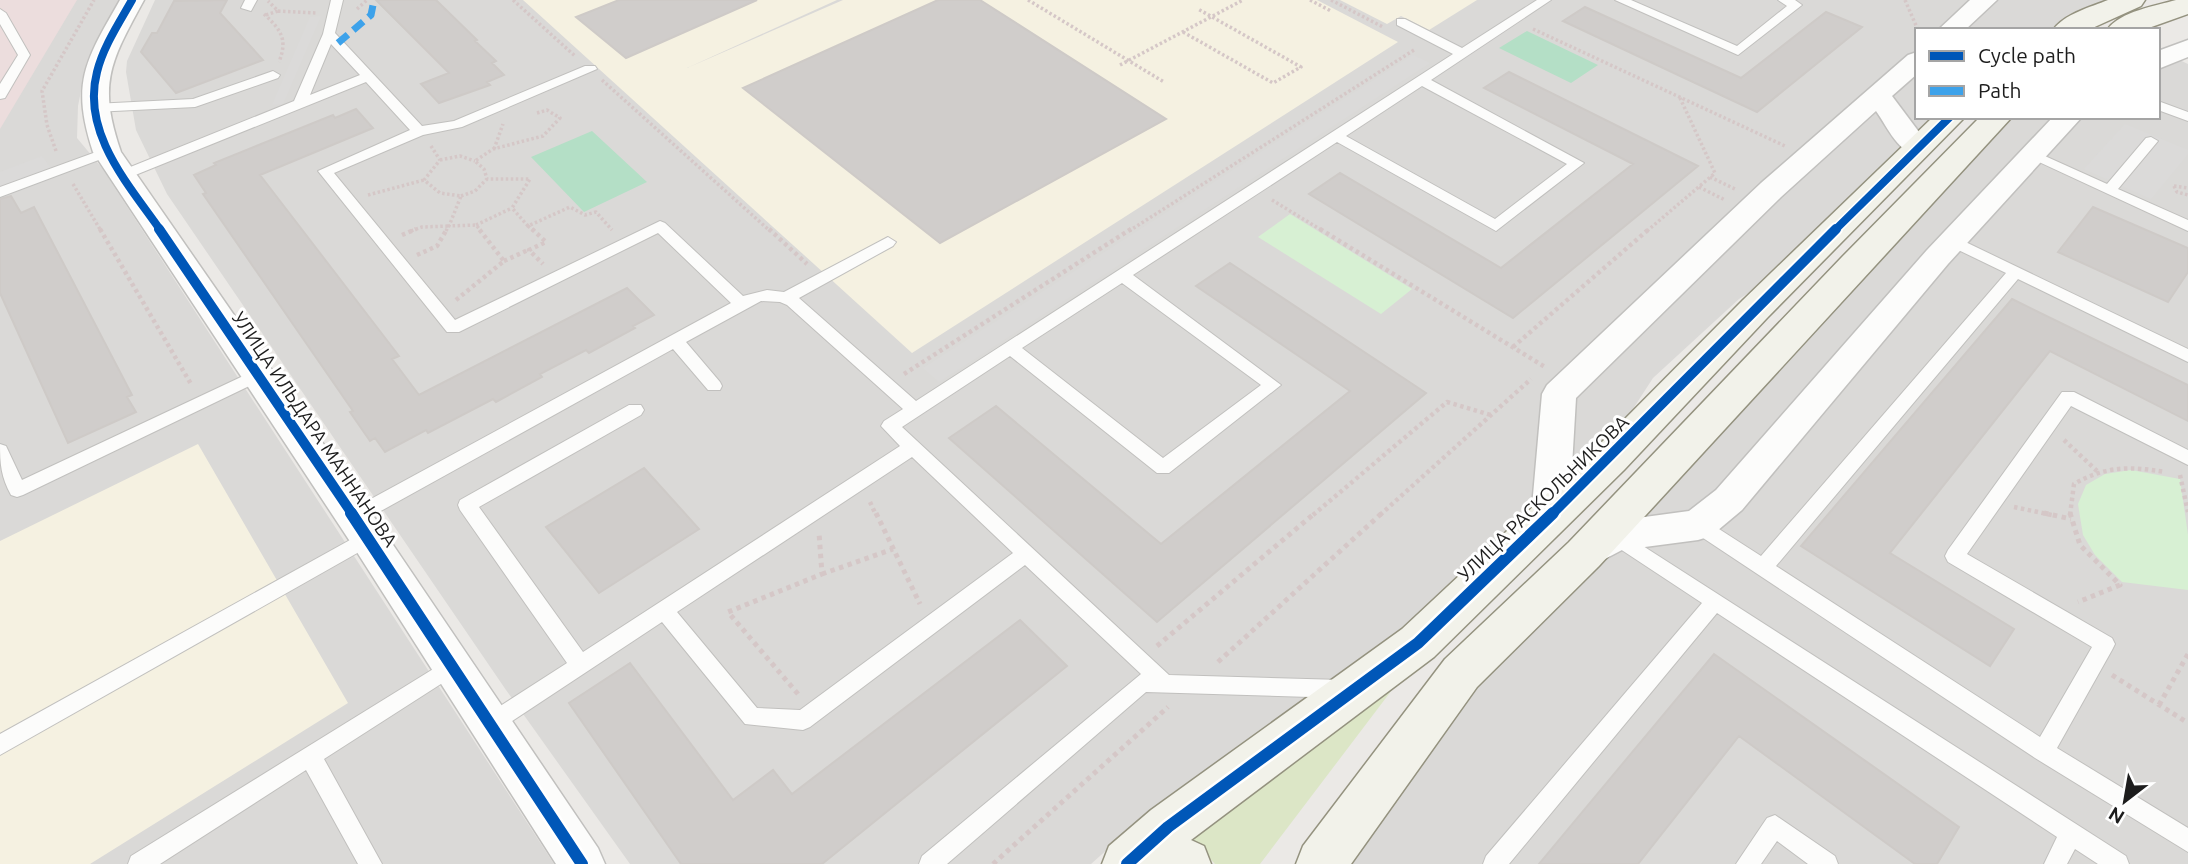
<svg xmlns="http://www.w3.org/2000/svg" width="2188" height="864" font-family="Ubuntu,sans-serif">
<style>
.residential{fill:#dad9d7}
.commercial{fill:#ecdddd}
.education{fill:#f5f1e1}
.grass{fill:#dce6c6}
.park{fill:#d7f0d3}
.pitch{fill:#b4dfc6}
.parking{fill:#dbdad9}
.building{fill:#d0cdcb;stroke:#cecac7;stroke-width:2}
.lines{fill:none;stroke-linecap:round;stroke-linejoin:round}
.lane-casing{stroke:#c1c0be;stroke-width:2}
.street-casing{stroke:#c1c0be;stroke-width:3}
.secondary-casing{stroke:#94927f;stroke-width:3}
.path-far2{stroke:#d5c7c7;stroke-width:3.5;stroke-dasharray:2.5 2.5;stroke-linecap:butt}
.path-far1{stroke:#d5c7c7;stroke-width:4.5;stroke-dasharray:3.5 3.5;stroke-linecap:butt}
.path{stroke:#d5c7c7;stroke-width:5;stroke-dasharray:4.5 4.5;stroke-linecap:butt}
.lane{fill:#fcfcfb;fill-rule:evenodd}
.street{fill:#fcfcfb;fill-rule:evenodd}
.secondary{fill:#f2f2ea;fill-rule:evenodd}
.quiet{stroke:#3da2ea;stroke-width:7;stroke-dasharray:13 7;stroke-linecap:butt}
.cycleway-far2-casing{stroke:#fff;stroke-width:11}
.cycleway-far1-casing{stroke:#fff;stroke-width:14}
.cycleway-casing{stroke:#fff;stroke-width:17}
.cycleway-far2{stroke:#0057b8;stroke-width:8}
.cycleway-far1{stroke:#0057b8;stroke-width:10}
.cycleway{stroke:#0057b8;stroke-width:12}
.labels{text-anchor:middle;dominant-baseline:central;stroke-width:6;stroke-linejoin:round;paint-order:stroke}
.street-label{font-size:19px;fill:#1d1d1d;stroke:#fff}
</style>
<rect width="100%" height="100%" fill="#ebe9e6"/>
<path class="residential" d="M0,0H120L87,61L78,106L77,138L102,168L554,864H0Z
M155,0H2120L2056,30H1917V117H1947L1805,257L1739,299L1653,378L1594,469L1394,658L1110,847L1091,864H630L506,690L167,194L136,130L126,72L127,61Z
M2158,50L2188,64V864H1331L1448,684L1998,117H2158Z"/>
<path class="commercial" d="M0,0H77L0,129Z"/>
<path class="education" d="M523,0H837L687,68L843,0H1317L1398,42L912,353Z
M1340,0H1477L1429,30L1401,16L1387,24Z
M198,444L348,703L90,864H0V541Z"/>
<path class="grass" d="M1423,649L1260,864H1215L1202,850L1186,841Z"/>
<path class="park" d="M1290,214L1412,289L1381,314L1258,237Z
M2131,470L2180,479L2188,535V590L2122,582L2095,555L2083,535L2078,504L2086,485L2105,474Z"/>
<path class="pitch" d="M1527,31L1598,65L1571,83L1499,48Z
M592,131L647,182L584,212L531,157Z"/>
<path class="parking" d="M321,16L283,104L272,105L310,17Z
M1413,55L1430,63L939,382L923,368Z
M2125,124L2188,150V154L2151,199L2084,169Z
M42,156L52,170L0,189V172Z"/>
<path class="building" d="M227,0L220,13L263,60L176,93L141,52L152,33H157L174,1Z
M376,0H436L477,40L475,41L496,61L492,63L504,75L487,82L490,85L439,103L421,84L449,73Z
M619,0H757L626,58L576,17Z
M938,0H980L1166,119L940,243L743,88Z
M1585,7L1741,78L1826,12L1862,27L1757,112L1563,21Z
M1509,72L1698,166L1513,318L1309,194L1340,173L1501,268L1633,164L1484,88Z
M356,109L373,128L260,175L399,356L392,359L419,395L627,288L654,315L633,326L635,328L589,353L586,350L540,374L542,377L496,402L493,399L428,433L426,430L385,452L375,438L370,441L350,412L353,411L203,194L206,193L194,175L216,165L214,163L333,115L335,118Z
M11,196L21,213L34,207L132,395L127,397L136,412L68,443L0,293V199Z
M2093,207L2188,248V272L2168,302L2058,252Z
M1230,263L1426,393L1157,622L949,438L996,406L1161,544L1350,391L1196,286Z
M2012,299L2188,385V421L2050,351L1890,553L2014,629L1990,666L1801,546Z
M644,468L699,529L599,593L546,527Z
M1020,620L1067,666L822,864H681L569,703L630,663L733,800L773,770L792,794Z
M1714,654L1959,827L1937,864H1915L1739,736L1638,864H1539Z"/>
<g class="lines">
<defs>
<path id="lane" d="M245,0H257L251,11L241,8Z
M331,0H343L335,33L422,126L454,121L585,66H595L597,69L462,127L423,135L334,173L455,320L660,221L665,223L743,296L767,290L784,292L888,237L896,242L893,246L799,298L916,401L1453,54L1397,25V19H1405L1462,48L1537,0H1551L1431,80L1584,163L1496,231L1337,142L1133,275L1281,385L1169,473H1157L1010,356L902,427L1169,675L1343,680L1350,682L1353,689L1350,696L1343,698L1146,692L947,864H919L922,856L1141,674L1025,565L810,727L803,730L745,724L662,622L497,731L490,734L483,731L479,724L483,717L567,663L460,510L458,505L460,500L629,405H641L644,410L641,415L479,507L583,652L900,446L881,426L884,421L903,409L787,305L780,302L761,301L686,342L720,382L722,386L720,390H708L673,349L361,522L354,525L347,522L345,517L347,512L731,303L658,233L459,332H447L318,171L410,130L366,82L128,178H118L116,175L118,172L294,101L323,34ZM331,44L360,75L310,95ZM1422,86L1567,164L1495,219L1346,136ZM1122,283L1261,385L1163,458L1022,348ZM912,457L1013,553L800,710L757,708L677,612Z
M1615,0H1631L1737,46L1787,6L1778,0H1795L1802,5L1738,55Z
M0,9L6,13L30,55L5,98L0,99V84L18,55L0,24Z
M273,71L280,75L278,78L195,107L94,112L87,108L94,104L193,99Z
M2158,101L2188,112V121L2158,110Z
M2151,137L2158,141L2118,189L2188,220V231L2024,155L2026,152H2036L2107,184L2146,138Z
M107,148L114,152L112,155L0,197V187Z
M1953,236L2188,349V362L2018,279L1776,566L2040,737L2092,647L1948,562L1945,556L1948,550L2062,392H2074L2188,450V465L2071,406L1967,554L2112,638L2115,644L2112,650L2057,748L2188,828V852L2035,758L1691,530L1689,525L1691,520L1698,517L1705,520L1761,556L2006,273L1948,245L1945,241L1948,237Z
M258,369L264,371L266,375L264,379L23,495L17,497L11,495C1,477 0,464 0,444L6,446L22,480Z
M1615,528L2126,856L2129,864H2098L2075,849L2067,864H2044L2057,837L1717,613L1509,864H1483L1486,856L1702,603L1608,541L1606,536L1608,531Z
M368,530L375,533L377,538L375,543L0,755V734Z
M451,658L458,661L461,667L458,673L324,759L382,864H358L306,770L160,864H128L131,856Z
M1775,815L1835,856L1838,864H1808L1777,841L1761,864H1736L1767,818Z"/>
<path id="street" d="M120,0H144C111,61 97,83 121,152L381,527L598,848L605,864H556L355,549L93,152C70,82 86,60 120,0Z
M1970,0H1997L1965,30H1938Z
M2188,40V57L2158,69V51Z
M1917,52V74L1892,96L1931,148L1927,154C1901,161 1889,129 1876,111L1781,197L1576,398L1569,518L1563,529L1550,533L1537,529L1531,518L1542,394L1547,385L1761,183L1908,55Z
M2053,117H2082L1948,264L1742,510L1711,536L1698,540L1622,550L1584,570L1571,565L1565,554L1571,543L1602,525L1615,521L1689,511L1716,490L1927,250Z"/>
<path id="secondary" d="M2108,0H2145L2141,6L2088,30H2053C2064,14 2091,7 2108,0Z
M2176,0H2188V14L2143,30H2107C2120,11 2156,6 2176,0Z
M1933,117H1965L1767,318L1624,470L1434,657L1191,840L1204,846L1211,864H1102L1109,846L1151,810L1402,629L1596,448L1743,300Z
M1980,117H2012L1599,566L1477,687L1351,864H1296L1303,846L1445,659L1569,542L1842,257Z"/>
</defs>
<use href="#lane" class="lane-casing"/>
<use href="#street" class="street-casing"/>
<use href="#secondary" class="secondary-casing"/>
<path class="path-far2" d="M513,0L575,56
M1028,0L1164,82
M1310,0L1331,11
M1331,0L1383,27
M1905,0L1918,30
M357,9L367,0
M278,11L316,13
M264,14C281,30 288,39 279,62
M266,15L278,11L268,1
M1533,29L1785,146
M1183,32L1273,83L1301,67L1198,9
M1120,65L1243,0
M602,80L770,231
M537,113L547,110L560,118L543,136L493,149L475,161L484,169L487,179H530L512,208L528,226L570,207L585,215L596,212L612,230
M431,146L440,160L424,180L440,193L461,196L449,226L476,225L481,231
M494,149L503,124
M56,151L47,125L42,91L94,0
M440,160L460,156L475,161
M1710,177L1735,189
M73,184L101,231
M2174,186L2177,192L2188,195
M2174,186L2188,188
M1699,187L1725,200
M368,195L424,180
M461,196L475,191L487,179
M1272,200L1323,231
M476,225L512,208
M528,226L534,231
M411,231L422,227L449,226
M446,231L448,227
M1129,231L1414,50
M1647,231L1715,173L1680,98"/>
<path class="path-far1" d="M100,229L191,384
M532,229L546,242L529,250L543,264
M769,229L807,264
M1320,229L1545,367
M402,235L416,229
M417,255L437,246L447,229
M504,261L528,250
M456,300L504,261L479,229
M1513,347L1649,229
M904,374L1131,229
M2064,440L2097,471
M2180,475L2188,512
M870,502L876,515
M2014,507L2052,515
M1313,515L1447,402L1491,415
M1380,515L1531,379
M2070,515L2074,484C2105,466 2130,466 2165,472"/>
<path class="path" d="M876,513L920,604
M2044,513L2071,519
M2070,513L2080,545L2120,585L2078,602
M822,574L893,549
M1157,646L1315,513
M1218,662L1382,513
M2112,675L2188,723
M798,694L728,612L822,574L819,533
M2159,705L2188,654
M993,864L1168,707"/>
<use href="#lane" class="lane"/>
<use href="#street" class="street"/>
<use href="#secondary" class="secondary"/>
<path class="quiet" d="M338,43L371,15L374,0"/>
<defs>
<path id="cycleway-far2" d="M132,0C119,23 103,47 97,72C81,133 129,185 161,231
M1834,231L1950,117"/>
<path id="cycleway-far1" d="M159,229L353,515
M1551,515L1836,229"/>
<path id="cycleway" d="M351,513L582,864
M1127,864L1168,827L1418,643L1553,513"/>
</defs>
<use href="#cycleway-far2" class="cycleway-far2-casing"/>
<use href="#cycleway-far1" class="cycleway-far1-casing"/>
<use href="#cycleway" class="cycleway-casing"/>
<use href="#cycleway-far2" class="cycleway-far2"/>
<use href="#cycleway-far1" class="cycleway-far1"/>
<use href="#cycleway" class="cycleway"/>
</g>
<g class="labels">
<g class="street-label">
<text transform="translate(315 429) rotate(56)">УЛИЦА ИЛЬДАРА МАННАНОВА</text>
<text transform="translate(1543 498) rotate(-44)">УЛИЦА РАСКОЛЬНИКОВА</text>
</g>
</g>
<rect x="1915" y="28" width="245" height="91" fill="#ffffff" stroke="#a5a5a5" stroke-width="2"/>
<rect x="1929" y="51" width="35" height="10" fill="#0057b8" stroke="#a5a5a5" stroke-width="2"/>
<text x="1978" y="63" font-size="21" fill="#1d1d1d">Cycle path</text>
<rect x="1929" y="86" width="35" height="10" fill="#3da2ea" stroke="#a5a5a5" stroke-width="2"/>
<text x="1978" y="98" font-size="21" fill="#1d1d1d">Path</text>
<g transform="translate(2125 801) rotate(211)" stroke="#ffffff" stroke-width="5" paint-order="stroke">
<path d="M0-5L12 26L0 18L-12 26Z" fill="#1d1d1d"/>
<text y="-10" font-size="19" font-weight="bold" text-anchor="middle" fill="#1d1d1d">N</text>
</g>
</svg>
